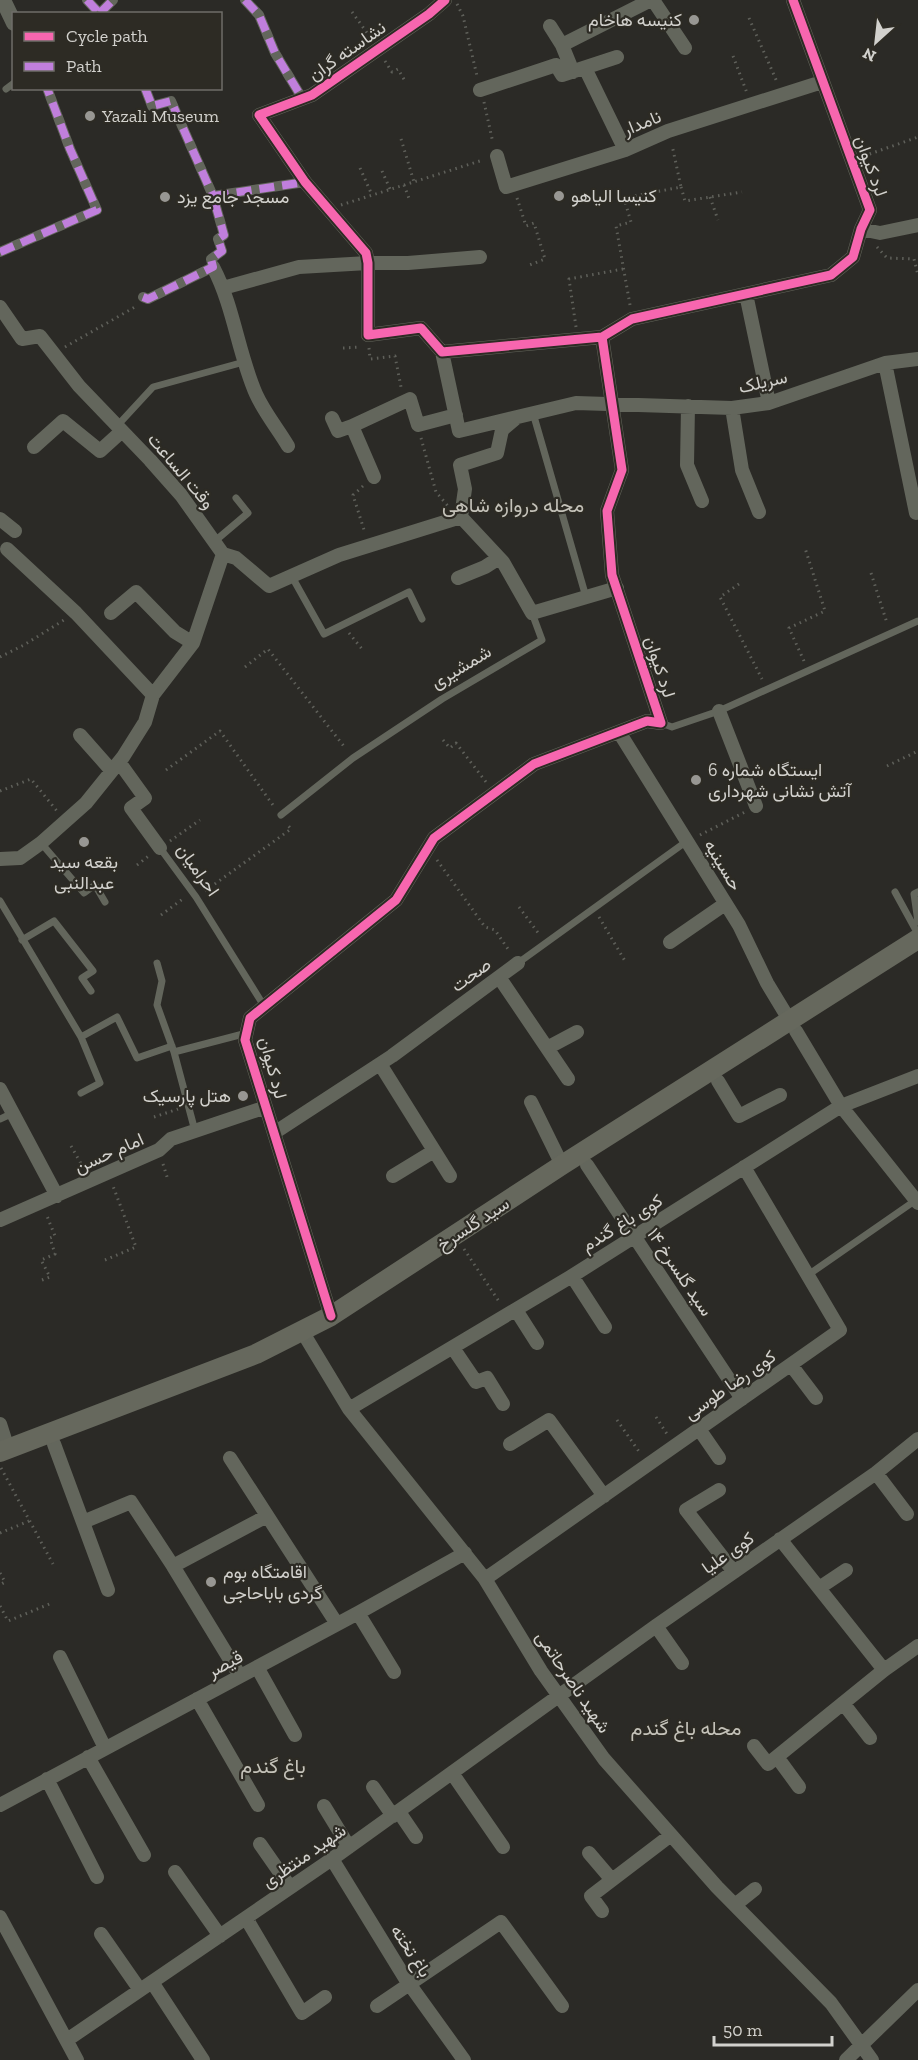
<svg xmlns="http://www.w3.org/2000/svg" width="918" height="2060" font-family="'Zilla Slab',Vazirmatn,serif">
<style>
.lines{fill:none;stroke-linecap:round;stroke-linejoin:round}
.path{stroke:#5f605a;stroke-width:3;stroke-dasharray:1.5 4.5;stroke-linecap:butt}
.service{stroke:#63665c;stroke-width:7}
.pedestrian{stroke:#63665c;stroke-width:10}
.minor{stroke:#63665c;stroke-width:14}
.tertiary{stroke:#63665c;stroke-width:16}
.secondary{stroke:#66685d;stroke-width:20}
.quiet{stroke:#c07fdc;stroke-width:8;stroke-dasharray:15 8;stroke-linecap:butt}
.cycleway-casing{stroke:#2d2b24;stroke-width:13}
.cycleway{stroke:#f766af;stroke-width:9}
.poi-dot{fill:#989793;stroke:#2d2b24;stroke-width:2}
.labels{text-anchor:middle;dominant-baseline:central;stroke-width:4.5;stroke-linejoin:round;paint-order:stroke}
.poi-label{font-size:18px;fill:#d2d1cd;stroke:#2d2b24;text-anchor:start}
.street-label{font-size:18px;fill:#d2d1cd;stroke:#2d2b24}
.neighbourhood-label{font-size:20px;fill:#c4c2b9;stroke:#2d2b24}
</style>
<rect width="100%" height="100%" fill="#2b2a26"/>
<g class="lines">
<path class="path" d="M457,4L463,16L477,76
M352,12L370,37
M749,18L777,82
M733,56L747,93
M385,61L392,72L398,69L405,81
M484,102L493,143
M401,139L414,182
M864,156L918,137
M360,168L372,195
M382,171L390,189
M404,185L410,201
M681,187L685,201L742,192
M710,197L718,220
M517,198L526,226L534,223L545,259L527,266
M341,205L483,160
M877,247L887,258L914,259L918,275
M630,305L616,226L631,222L624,198L681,187L672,145
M576,327L569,279L623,269
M65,347L135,307
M343,348L361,347
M369,348L370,359L395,356L401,387
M421,438L436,492L448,506
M363,486L353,495L365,533
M871,573L887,623
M739,584L720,597L762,679
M349,633L362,649
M0,657L24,645L64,620
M804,661L789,628L825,611L805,548
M245,667L268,649L346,749
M443,740L450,748L456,743L486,782
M887,766L918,751
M166,770L220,731L275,808
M0,791L31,779L57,811
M700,835L745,812
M170,841L200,820
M437,860L485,927L495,930L510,952
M137,865L150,855
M205,891L291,829L286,823
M519,907L539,934
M161,915L184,898
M599,917L625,961
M154,1117L178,1109
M71,1146L83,1167
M163,1164L168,1180
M464,1249L500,1303
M105,1260L136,1247L113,1186
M42,1280L50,1277L41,1260L55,1254L50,1238L55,1236L47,1216
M656,1417L667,1434
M617,1420L640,1453
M1,1468L53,1564
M0,1533L29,1521
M0,1573L5,1582L0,1585
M0,1606L8,1621L52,1603"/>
<path class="service" d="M6,89L14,83
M533,413L586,597
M117,426L153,387L244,362
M215,541L248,513L236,498
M291,575L324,634L409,592L422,619
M661,723L672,727L719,711L918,621
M281,815L353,758L442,699L542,640L532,613
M41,843L84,893L95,885L105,902
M160,848L196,897L264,1006
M895,892L918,934
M918,892L914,894L918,922
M0,901L81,1037L100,1083L81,1093
M22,940L54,921L93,971L82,978L91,991
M157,963L162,981L157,1005L174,1052L195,1131
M518,963L687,841
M81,1037L117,1017L137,1058L172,1046
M174,1052L247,1033
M0,1119L13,1113
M808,1275L916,1200"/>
<path class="pedestrian" d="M87,0L100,14
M245,0L259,15L275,53L302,98
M100,13L113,0
M145,88L152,106L171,101L213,196
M0,252L97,210L70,149L47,88
M143,297L148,299L213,267L211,259L222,251L218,239L224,235L213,196L305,182"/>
<path class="minor" d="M445,0L429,14L312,95L259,115L305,182L366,253L368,263V335L421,328L442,352L602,337L632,319L831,275L853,257L861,229L870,210L793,0
M653,0L685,48
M550,26L562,45L573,72
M562,45L651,0
M585,68L625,150
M480,90L556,65L562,75L617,57
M497,156L506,187L625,150L668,131L822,82
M861,229L880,233L918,225
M213,267C234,307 238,353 256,394C264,412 278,429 288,446
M223,288L299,267L368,263H408L480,257
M746,294L769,403
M0,307L22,339L40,336L79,386L150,460L181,495L223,554L193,643L153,695L145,722L123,757L86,803L41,843L20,858L0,859
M442,352L459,431L576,403L732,408L769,403L885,363L918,359
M885,363L916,513
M688,406L687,465L702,501
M732,408L742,470L759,512
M332,418L338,431L352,426
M34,447L63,421L100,451L122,431
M374,477L352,426L410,399L418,425L456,415
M461,517L503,562L532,613L617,588
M461,517L465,489L460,465L497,453L502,430L515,419
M0,519L15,531
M7,549L76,613L153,695
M223,554L236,558L269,586L339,555L461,517
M458,578L485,567L499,558
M111,613L136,592L175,632L193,643
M719,711L756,806
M619,732L739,925L767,983L790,1021
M80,735L111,770
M119,762L145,798L131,808L160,848
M670,942L725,904
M499,977L568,1079
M796,1031L841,1106L918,1203
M547,1048L577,1032
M380,1064L450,1176
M718,1081L739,1116L780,1095
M0,1089L57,1196
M531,1102L562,1165
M274,1133L392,1056L518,963
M587,1165L742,1399
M393,1176L434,1151
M0,1220L159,1150L171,1139L266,1107
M572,1276L605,1327
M516,1310L537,1343
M331,1316L245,1040L250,1018L396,900L434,838L534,764L647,721L661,723L612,575L607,511L622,470L602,337
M302,1331L349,1409L485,1579L541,1671L604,1759L717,1887L831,2003L872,2060
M453,1348L476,1382L487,1378L503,1404
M791,1365L816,1398
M349,1409L572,1276L841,1106L918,1076
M0,1424L8,1449
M699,1429L719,1458
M54,1444L108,1590
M510,1444L549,1420L604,1496
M230,1458L337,1624
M876,1473L907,1514
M719,1490L686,1510L734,1572
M83,1522L131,1502L173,1566L240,1676
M780,1539L884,1670
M173,1566L267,1516
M485,1579L840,1330L744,1167
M819,1588L846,1570
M358,1613L394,1672
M656,1626L682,1663
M60,1657L105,1748
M257,1667L295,1735
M197,1699L258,1805
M843,1703L870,1738
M754,1746L768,1764L884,1670L918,1646
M88,1757L144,1855
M777,1757L799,1787
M452,1773L503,1847
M47,1779L97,1877
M373,1787L393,1816
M0,1805L358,1613L465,1553
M324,1806L349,1847
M399,1812L416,1837
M260,1844L290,1887
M589,1853L612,1880
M332,1859L405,1978L464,2060
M175,1872L220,1936
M735,1905L755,1889
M602,1911L591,1896L671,1835
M0,1917L77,2060
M246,1918L302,2013L325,1997
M101,1934L140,1990
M152,1982L203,2060
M377,2006L501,1922L562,2006
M67,2040L332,1859L656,1626L876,1473L918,1439
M846,2060L918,1990"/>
<path class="tertiary" d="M3,0L14,23"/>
<path class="secondary" d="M0,1452L256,1354L331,1316L562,1165L918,939"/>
<path class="quiet" d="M87,0L100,14
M245,0L259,15L275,53L302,98
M100,13L113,0
M145,88L152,106L171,101L213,196
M0,252L97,210L70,149L47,88
M143,297L148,299L213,267L211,259L222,251L218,239L224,235L213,196L305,182"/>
<defs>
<path id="cycleway" d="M445,0L429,14L312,95L259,115L305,182L366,253L368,263V335L421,328L442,352L602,337L632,319L831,275L853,257L861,229L870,210L793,0
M331,1316L245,1040L250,1018L396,900L434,838L534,764L647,721L661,723L612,575L607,511L622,470L602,337"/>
</defs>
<use href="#cycleway" class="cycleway-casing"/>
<use href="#cycleway" class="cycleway"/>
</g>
<g class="poi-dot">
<circle cx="694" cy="20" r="6"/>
<circle cx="90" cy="116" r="6"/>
<circle cx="559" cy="196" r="6"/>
<circle cx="165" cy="197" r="6"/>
<circle cx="696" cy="780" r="6"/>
<circle cx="84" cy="842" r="6"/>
<circle cx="243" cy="1096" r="6"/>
<circle cx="211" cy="1582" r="6"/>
</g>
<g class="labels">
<g class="poi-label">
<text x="682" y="20" text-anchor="end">کنیسه هاخام</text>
<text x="102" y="116">Yazali Museum</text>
<text x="571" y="196">کنیسا الیاهو</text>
<text x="177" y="197">مسجد جامع یزد</text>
<text x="708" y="770">ایستگاه شماره 6<tspan x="708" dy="21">آتش نشانی شهرداری</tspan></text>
<text x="84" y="862" text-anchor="middle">بقعه سید<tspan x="84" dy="21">عبدالنبی</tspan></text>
<text x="231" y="1096" text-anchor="end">هتل پارسیک</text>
<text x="223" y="1572">اقامتگاه بوم<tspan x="223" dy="21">گردی باباحاجی</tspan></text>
</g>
<g class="street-label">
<text transform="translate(347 51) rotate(-35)">نشاسته گران</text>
<text transform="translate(642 123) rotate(-22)">نامدار</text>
<text transform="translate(871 166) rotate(70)">لرد کیوان</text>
<text transform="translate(763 382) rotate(-13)">سریلک</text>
<text transform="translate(181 471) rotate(50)">وقت الساعت</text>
<text transform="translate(461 667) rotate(-31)">شمشیری</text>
<text transform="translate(660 667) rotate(72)">لرد کیوان</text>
<text transform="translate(723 865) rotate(59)">حسینیه</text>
<text transform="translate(198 870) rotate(55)">احرامیان</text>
<text transform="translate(471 975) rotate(-36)">صحت</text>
<text transform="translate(273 1068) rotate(75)">لرد کیوان</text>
<text transform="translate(109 1153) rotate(-24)">امام حسن</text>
<text transform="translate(622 1223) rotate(-32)">کوی باغ گندم</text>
<text transform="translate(473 1224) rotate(-33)">سید گلسرخ</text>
<text transform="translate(680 1272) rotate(56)">سید گلسرخ ۱۴</text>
<text transform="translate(730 1385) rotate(-35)">کوی رضا طوسی</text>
<text transform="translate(728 1553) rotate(-35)">کوی علیا</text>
<text transform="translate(225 1664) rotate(-28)">قیصر</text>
<text transform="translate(573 1682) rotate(56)">شهید ناصرحاتمی</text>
<text transform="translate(304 1856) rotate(-35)">شهید منتظری</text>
<text transform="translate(411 1951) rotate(57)">باغ تخته</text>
</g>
<g class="neighbourhood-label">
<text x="513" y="505">محله دروازه شاهی</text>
<text x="686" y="1728">محله باغ گندم</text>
<text x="273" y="1766">باغ گندم</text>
</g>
</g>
<rect x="12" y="12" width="210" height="78" fill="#2d2b24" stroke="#6f6d68" stroke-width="1.5"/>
<rect x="24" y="32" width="30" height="9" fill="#f766af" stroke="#6f6d68" stroke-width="1.5"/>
<text x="66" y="42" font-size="18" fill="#d2d1cd">Cycle path</text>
<rect x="24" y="62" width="30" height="9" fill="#c07fdc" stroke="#6f6d68" stroke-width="1.5"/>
<text x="66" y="72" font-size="18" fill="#d2d1cd">Path</text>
<g transform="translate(876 42) rotate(207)" stroke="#2d2b24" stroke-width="4.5" paint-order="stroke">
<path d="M0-4.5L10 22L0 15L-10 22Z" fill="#d2d1cd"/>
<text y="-9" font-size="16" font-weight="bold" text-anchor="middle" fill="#d2d1cd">N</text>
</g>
<path d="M714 2036v9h118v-9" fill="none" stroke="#d2d1cd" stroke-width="3"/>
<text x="723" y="2036" font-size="18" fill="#d2d1cd" stroke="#2d2b24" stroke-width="4.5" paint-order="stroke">50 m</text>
</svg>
